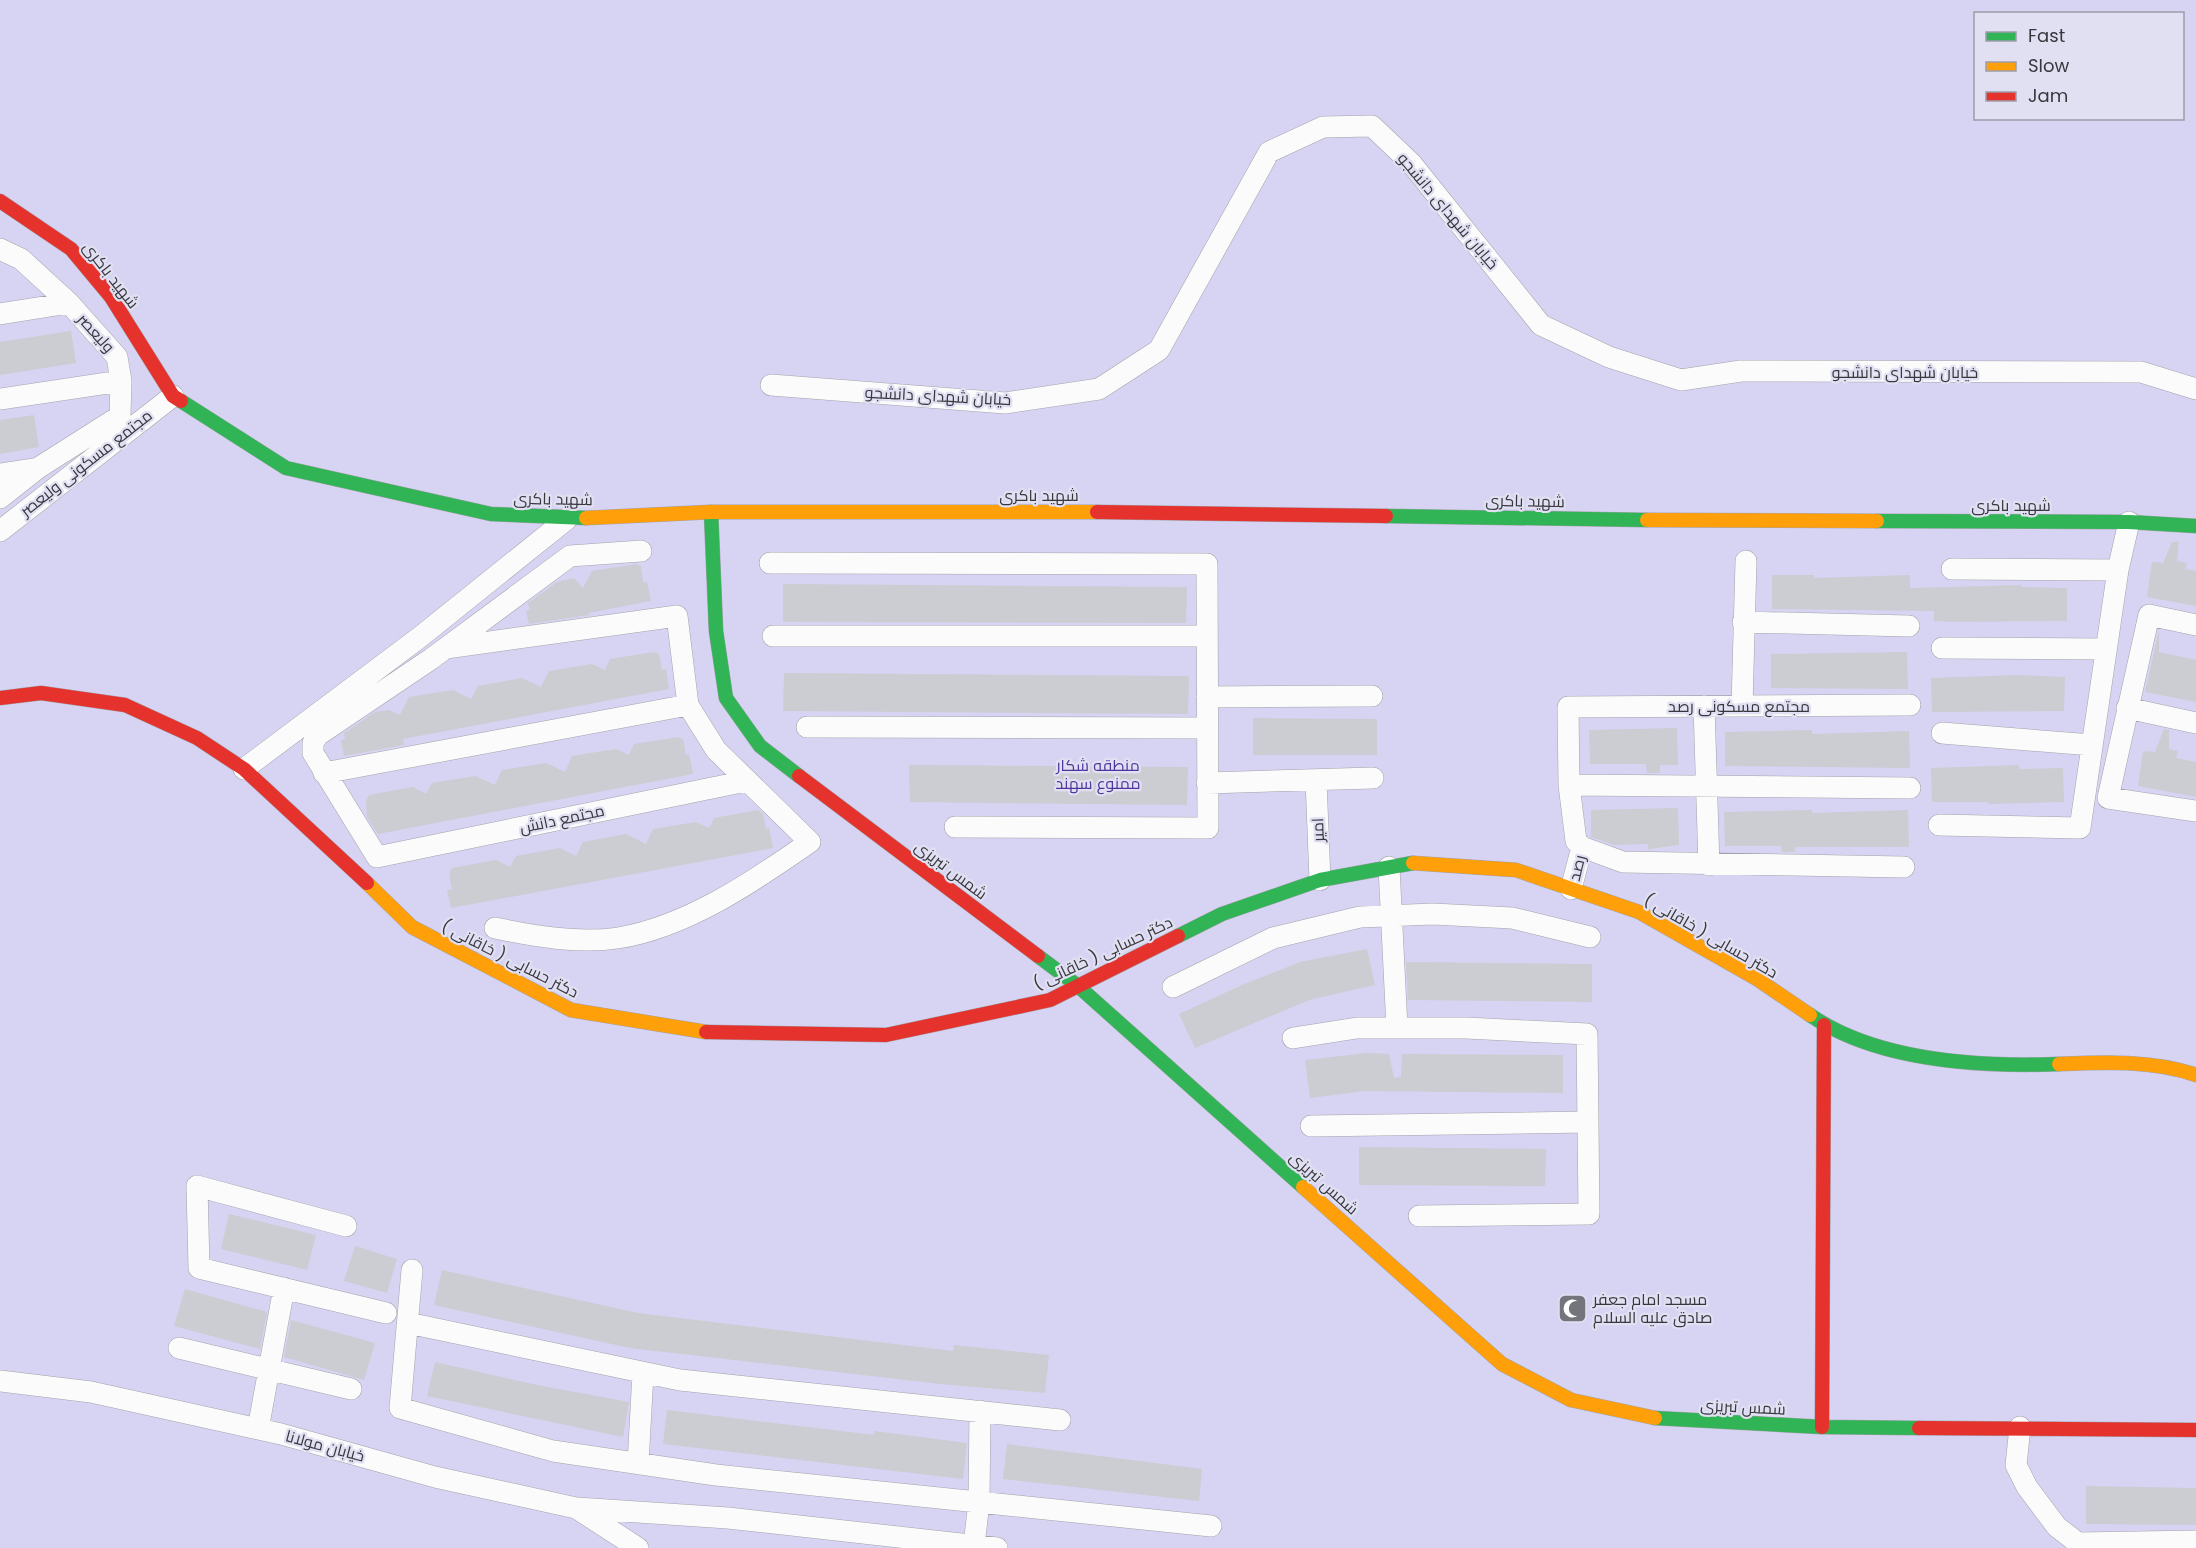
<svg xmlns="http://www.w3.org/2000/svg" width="2196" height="1548" font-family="Poppins,Cairo,sans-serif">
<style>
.green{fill:#d6d4f2;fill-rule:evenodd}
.building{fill:#ccccd3}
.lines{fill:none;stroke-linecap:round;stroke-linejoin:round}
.street-casing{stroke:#a3a2aa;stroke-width:22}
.fast-casing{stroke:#a3a2aa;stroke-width:15}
.slow-casing{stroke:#a3a2aa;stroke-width:15}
.jam-casing{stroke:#a3a2aa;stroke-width:15}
.street{stroke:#fbfbfc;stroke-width:21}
.fast{stroke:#30b455;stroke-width:14}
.slow{stroke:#ff9f0a;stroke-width:14}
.jam{stroke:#e5322d;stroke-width:14}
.labels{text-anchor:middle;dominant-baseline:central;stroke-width:4.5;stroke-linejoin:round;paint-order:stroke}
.street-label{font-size:16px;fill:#37373e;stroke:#e1e0f2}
.park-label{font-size:16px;fill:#4e359b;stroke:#e1e0f2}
.poi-label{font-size:16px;fill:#37373e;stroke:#e1e0f2;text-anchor:start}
</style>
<rect width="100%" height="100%" fill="#e4e4ee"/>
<path class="green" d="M0,0H2196V1548H0ZM1976,14H2182V118H1976Z"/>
<path class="building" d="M71,331L76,363L0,375V342Z
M34,415L39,447L0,454V420Z
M2172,542H2179L2177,561L2187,563L2185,569L2196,571V606L2147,597L2152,562L2163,563Z
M636,564L641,566L643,582H647L651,601L589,613V615L529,624L526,611L530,610L528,603L557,582L574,578L583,588L592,571Z
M1772,575H1814V578L1910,575V588L2021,585V587L2067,588V621L1949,622L1934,621V611L1772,609Z
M783,584L1187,587L1186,623L783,622Z
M2159,630V652L2196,660V702L2145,692Z
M654,652L659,654L662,670L666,669L669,689L403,739L404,745L344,756L341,740L345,739L344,733L375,712L389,710L400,715L409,697L453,690L471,699L478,686L522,678L541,687L549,671L592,664L605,670L610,659Z
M1907,652L1908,689L1771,688V654Z
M784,673L1189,676L1188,714L783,711Z
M2019,675L2065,677L2064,711L1932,712L1931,678Z
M1253,718L1377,719V755H1253Z
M1677,728L1678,765H1660V773H1647L1646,764H1590L1589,730Z
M2164,729L2169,730V749L2178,751L2176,758L2196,762V797L2138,786L2143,751L2155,752Z
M1812,730V734L1909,731L1910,768L1725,766V732Z
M678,737L683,739L686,755L689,754L693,774L378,834L367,817L366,801L369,795L413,787L426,794L432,783L475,776L495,785L502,770L546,763L565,772L572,756L616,749L629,755L634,744Z
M909,765L1188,767L1187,805L910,802Z
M2019,765V769L2063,768L2064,802L1988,804V802H1932L1931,768Z
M1678,808L1679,845L1648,849V844L1614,845L1591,837V810Z
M758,810L763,814L766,829L769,828L773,848L451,908L447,890L452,889L449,874L452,868L496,860L510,867L516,856L560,848L576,856L583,842L626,834L646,844L653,829L696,822L709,828L714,818Z
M1812,810V813L1908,810L1909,847H1795V852H1782L1781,846H1725L1724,812Z
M1367,949L1375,985L1309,1000L1195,1048L1179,1014L1242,985L1300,962Z
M1406,962L1592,964V1002L1408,1000Z
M1367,1053L1389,1054L1394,1078L1401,1077L1402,1054L1563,1055V1093L1365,1091L1310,1098L1305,1060Z
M1359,1147L1546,1149L1545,1186L1359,1185Z
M229,1214L316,1235L307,1270L221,1249Z
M355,1246L397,1259L387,1293L344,1281Z
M442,1270L638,1313L953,1351L954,1345L1049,1355L1045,1393L940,1384L630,1348L434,1305Z
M185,1289L267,1312L260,1349L174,1326Z
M291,1320L375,1343L364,1380L284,1357Z
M435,1362L537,1385L629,1402L623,1437L427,1396Z
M667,1410L874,1435V1431L967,1443L963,1479L663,1444Z
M1007,1444L1202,1469L1199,1501L1003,1479Z
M2086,1486L2196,1488V1525L2086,1524Z"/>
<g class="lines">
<defs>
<path id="street" d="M0,249L21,259L69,303L117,357L121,381L120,416L38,468L0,498
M0,314L69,303
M771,385L1005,403L1099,389L1159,350L1269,152L1323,127L1372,126L1411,163L1541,325L1609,357L1681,380L1741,371L2141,372L2196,389
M0,399L121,381
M0,474L34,469
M0,531L173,396
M641,551L570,556L431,659L318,735L313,743V753L377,857L746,781
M770,563L1207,564L1208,828L955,827
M1952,569L2118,570
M1743,622L1909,626
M2196,625L2149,615L2108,798L2196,811
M773,636H1207
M446,648L677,616L688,705L716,750L810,842C754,881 687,927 618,938C579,944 533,936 495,928
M1942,648L2106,649
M1207,697L1372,696
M1704,706L1709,865
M1742,706L1746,561
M2127,708L2196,723
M807,727L1207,728
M1942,733L2092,745
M244,769L420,637L567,519
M324,773L688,705
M1316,780L1320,880
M1207,783L1373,778
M1569,785L1910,788
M1939,825L2080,828L2118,570L2129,522
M1389,867L1397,1028
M1904,867L1623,862L1582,847L1576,841L1569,785L1568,707L1910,705
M1571,889L1582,847
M1173,987L1273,938L1360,917L1433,914L1512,918L1590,937
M1293,1038L1357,1028H1466L1587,1034L1589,1214L1419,1216
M1311,1126L1588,1122
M346,1226L197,1186L199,1268L386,1313
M412,1270L400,1408L553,1451L716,1475L1211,1526
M408,1323L680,1380L1060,1420
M179,1348L351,1389
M0,1381L91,1392L281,1434L435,1477L576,1508L638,1548
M2020,1427L2016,1465L2027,1487L2057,1527L2078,1543L2196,1541
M258,1429L284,1288
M638,1464L643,1373
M577,1508L728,1518L997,1548
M974,1545L979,1502L980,1411"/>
<path id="fast" d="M181,401L286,468L491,514L586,518
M711,512L716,631L726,698L760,746L799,776
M1386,516L1647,520
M1877,521L2129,522L2196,526
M1178,936L1222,914L1320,880L1413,863
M1038,956L1078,986L1303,1187
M1810,1015C1877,1061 1980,1067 2059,1064
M1655,1418L1822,1427L1919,1428"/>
<path id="slow" d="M586,518L711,512H1097
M1647,520L1877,521
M1413,863L1516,870L1639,912L1757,979L1810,1015
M367,883L412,927L571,1010L706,1032
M2059,1064C2104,1062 2153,1060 2196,1075
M1303,1187L1502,1364L1571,1400L1655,1418"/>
<path id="jam" d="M0,201L71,249L111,297L173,396L181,401
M1097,512L1386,516
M0,698L41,693L125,705L197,738L244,769L367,883
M799,776L1038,956
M706,1032L886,1035L1050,1000L1178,936
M1822,1427L1824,1025
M1919,1428L2196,1430"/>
</defs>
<use href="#street" class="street-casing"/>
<use href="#fast" class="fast-casing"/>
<use href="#slow" class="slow-casing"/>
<use href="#jam" class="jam-casing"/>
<use href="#street" class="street"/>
<use href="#fast" class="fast"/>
<use href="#slow" class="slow"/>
<use href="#jam" class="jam"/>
</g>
<defs>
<symbol id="mosque-square" viewBox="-11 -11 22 22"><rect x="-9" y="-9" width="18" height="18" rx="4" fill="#74747c" stroke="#e1e0f2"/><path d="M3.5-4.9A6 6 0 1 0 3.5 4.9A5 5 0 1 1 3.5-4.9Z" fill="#fff"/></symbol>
</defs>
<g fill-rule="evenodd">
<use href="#mosque-square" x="1556" y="1292" width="33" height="33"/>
</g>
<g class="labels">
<g class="street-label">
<text transform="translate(1448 211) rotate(50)">خیابان شهدای دانشجو</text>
<text transform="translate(111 275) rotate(52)">شهید باکری</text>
<text transform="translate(96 333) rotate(48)">ولیعصر</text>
<text x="1905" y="372">خیابان شهدای دانشجو</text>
<text transform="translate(938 396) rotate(3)">خیابان شهدای دانشجو</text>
<text transform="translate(86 463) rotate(-38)">مجتمع مسکونی ولیعصر</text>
<text x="1039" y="495">شهید باکری</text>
<text transform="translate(553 499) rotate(1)">شهید باکری</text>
<text transform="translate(1525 501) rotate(1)">شهید باکری</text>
<text x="2011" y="505">شهید باکری</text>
<text x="1739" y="706">مجتمع مسکونی رصد</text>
<text transform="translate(562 819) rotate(-12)">مجتمع دانش</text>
<text transform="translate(1318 830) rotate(-92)">امیر</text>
<text transform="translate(1577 868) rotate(-76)">رصد</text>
<text transform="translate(951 870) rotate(37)">شمس تبریزی</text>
<text transform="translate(1711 936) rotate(30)">دکتر حسابی ( خاقانی )</text>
<text transform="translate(1103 953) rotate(-25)">دکتر حسابی ( خاقانی )</text>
<text transform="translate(510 959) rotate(27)">دکتر حسابی ( خاقانی )</text>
<text transform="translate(1324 1183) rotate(42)">شمس تبریزی</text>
<text transform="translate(1743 1407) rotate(3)">شمس تبریزی</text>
<text transform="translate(325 1446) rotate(15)">خیابان مولانا</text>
</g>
<g class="park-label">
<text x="1098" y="765">منطقه شکار<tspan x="1098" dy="18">ممنوع سهند</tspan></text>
</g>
<g class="poi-label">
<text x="1593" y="1299">مسجد امام جعفر<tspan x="1593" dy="18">صادق علیه السلام</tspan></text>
</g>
</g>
<rect x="1974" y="12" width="210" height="108" fill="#e1e0f2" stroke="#9d9caa" stroke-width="1.5"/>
<rect x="1986" y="32" width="30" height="9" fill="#30b455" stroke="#9d9caa" stroke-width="1.5"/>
<text x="2028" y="42" font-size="18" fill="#37373e">Fast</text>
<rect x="1986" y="62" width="30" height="9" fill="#ff9f0a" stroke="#9d9caa" stroke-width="1.5"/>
<text x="2028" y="72" font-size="18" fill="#37373e">Slow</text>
<rect x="1986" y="92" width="30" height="9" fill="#e5322d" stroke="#9d9caa" stroke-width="1.5"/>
<text x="2028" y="102" font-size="18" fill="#37373e">Jam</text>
</svg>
